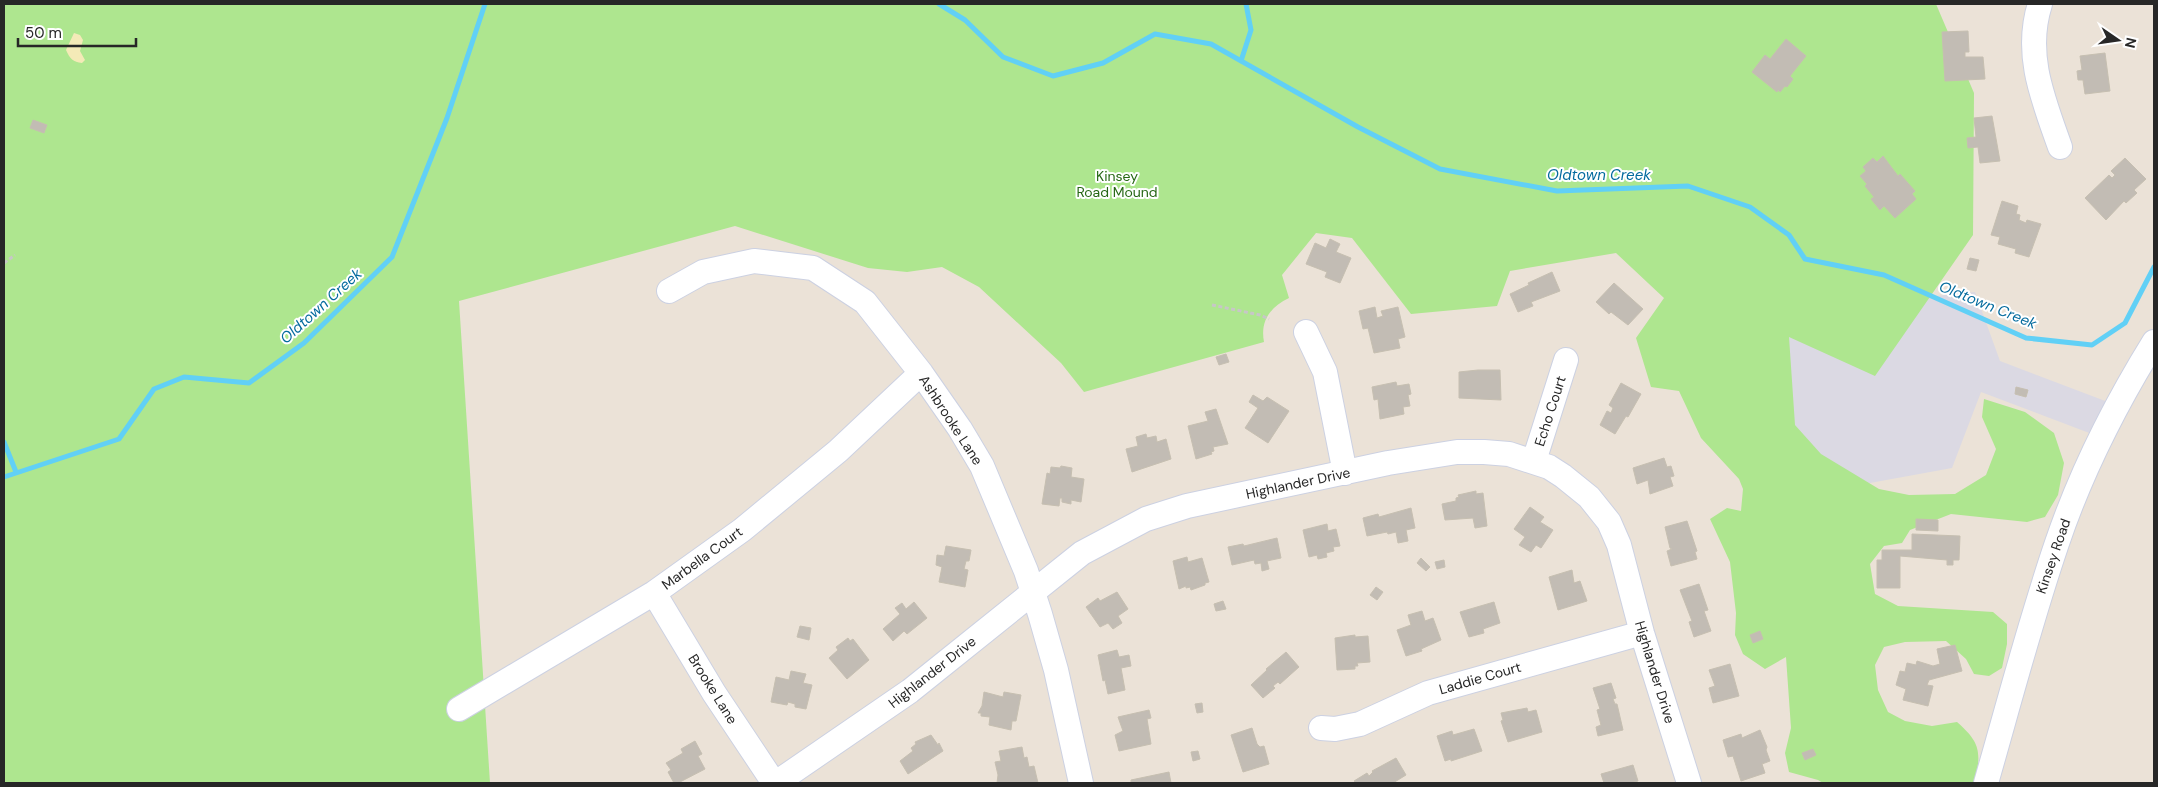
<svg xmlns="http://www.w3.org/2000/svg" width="2158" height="787" font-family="'DM Sans',sans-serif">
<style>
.industrial{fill:#dbd9e3}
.green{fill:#aee68f}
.sand{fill:#f4eab7}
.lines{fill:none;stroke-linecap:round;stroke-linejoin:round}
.stream{stroke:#61d0f6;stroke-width:5}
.building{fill:#c2bcb4;stroke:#c6bfb1}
.minor-casing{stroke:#ccd1e2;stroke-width:26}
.path{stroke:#c7c7c7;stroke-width:3;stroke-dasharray:4 2.5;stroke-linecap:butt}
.minor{stroke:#fff;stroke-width:24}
.labels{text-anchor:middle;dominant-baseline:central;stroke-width:4;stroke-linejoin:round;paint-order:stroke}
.park-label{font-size:14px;fill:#266714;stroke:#fff}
.street-label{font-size:14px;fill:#272727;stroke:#fff}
.water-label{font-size:15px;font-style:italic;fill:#046b9e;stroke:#fff}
</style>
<rect width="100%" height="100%" fill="#ebe2d7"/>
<path class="industrial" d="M1975,292L2000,361L2129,410L2113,442L1981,392L1952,468L1859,485L1739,443L1736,316Z"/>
<path class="green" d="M4,4H1936L1974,93L1973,235L1875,376L1789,337L1795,425L1821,454L1879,489L1909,495L1955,494L1986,475L1996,449L1982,417L1984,399L2025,412L2054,433L2064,463L2058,495L2045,517L2027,522L1951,514L1910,530L1902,543L1884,546L1870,564L1875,594L1898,606L1993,612L2007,624V644L2002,668L1989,676L1974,674L1966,659L1946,641L1905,642L1884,647L1875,665L1878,690L1888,712L1905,721L1932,726L1957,722C1981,743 1981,752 1975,783H1823L1818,780L1789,772L1785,753L1791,728L1786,657L1765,669L1743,654L1735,635L1736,613L1730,562L1710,519L1727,508L1741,511L1743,489L1739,479L1701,438L1679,391L1651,387L1636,338L1664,298L1616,253L1510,271L1497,306L1411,314L1352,238L1316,233L1282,275L1289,298C1270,307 1260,321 1264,342L1084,392L1061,363L979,287L942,267L907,272L868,268L735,226L459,301L490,783H4Z"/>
<path class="sand" d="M74,33L80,35L83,40L80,51L85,60L82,63C73,62 70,59 66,50Z"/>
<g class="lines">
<path class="stream" d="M939,4L965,20L1003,57L1053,76L1103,63L1155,34L1211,44L1358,127L1440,169L1557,191L1688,186L1750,207L1789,235L1805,259L1884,275L2026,338L2092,345L2125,323L2154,267
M1241,61L1251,30L1246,4
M4,442L16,472
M4,477L119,439L154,389L184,377L249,383L304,343L392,257L447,118L485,4"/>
</g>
<path class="building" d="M1968,31L1969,52H1965V57H1983L1985,79L1945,81L1942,32Z
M1786,39L1806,56L1790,76L1793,79L1787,87L1785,86L1780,92L1778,90L1777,92L1752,72L1765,55L1770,59Z
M2105,53L2110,91L2085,94L2083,80H2078L2077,71L2082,70L2080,56Z
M1992,116L2000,161L1980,163L1978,147L1968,148L1967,138L1976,137L1974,118Z
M33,120L47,125L44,133L30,128Z
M1883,156L1898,176L1900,174L1915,191L1912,194L1916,199L1895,218L1884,206L1880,210L1871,199L1874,197L1865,186L1867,184L1860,176L1866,171L1863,167L1873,158L1877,162Z
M2125,158L2146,179L2134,190L2137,193L2126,203L2124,201L2106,220L2085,198L2109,175L2112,178L2115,175L2111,171Z
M2002,201L2018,206L2016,214L2020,215L2019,220L2026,223L2027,220L2041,224L2029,257L2015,253L2016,249L1998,244L2000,237L1991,235Z
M1330,239L1340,244L1336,252L1351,258L1340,283L1325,277L1327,272L1306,264L1315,243L1326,248Z
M1970,258L1979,260L1976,271L1967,269Z
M1552,272L1560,291L1531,302L1533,306L1518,312L1510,294L1529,285L1528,283Z
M1614,283L1643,309L1628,325L1611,312L1609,314L1596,302Z
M1375,307L1377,318L1383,316L1381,311L1398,307L1405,337L1398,339L1400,348L1374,353L1368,328L1363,329L1359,311Z
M1226,354L1229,362L1219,365L1216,357Z
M1478,370H1500L1501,400L1459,398V372Z
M1396,382L1397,386L1409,384L1411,394L1408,395L1410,406L1403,407L1404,414L1380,419L1378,399L1374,400L1372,387Z
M1621,383L1641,394L1628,417L1626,416L1615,434L1600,425L1607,411L1611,413L1613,408L1609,405Z
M2016,387L2028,390L2026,397L2015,394Z
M1253,395L1263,401L1267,397L1289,411L1268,443L1245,428L1258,408L1249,402Z
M1216,409L1228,444L1213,447L1214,451L1211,452L1212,454L1196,459L1188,426L1208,421L1205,412Z
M1146,434L1147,438L1156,436L1157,442L1166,439L1171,459L1132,472L1126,449L1138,446L1136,437Z
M1664,458L1667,467L1671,466L1674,476L1670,477L1673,486L1650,494L1648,480L1637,484L1633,468Z
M1061,466L1072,468L1071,477L1084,479L1081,502L1071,500V504L1062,502V498H1060L1059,506L1042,504L1047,473L1050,474L1051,467L1060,468Z
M1476,491V494L1483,493L1487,526L1475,528L1473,518L1445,520L1442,504L1456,501V498L1459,497L1458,495Z
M1530,507L1544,517L1540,522L1553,530L1541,548L1536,545L1531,552L1519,545L1525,537L1514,529Z
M1411,508L1415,528L1406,530L1408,541L1398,543L1396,532L1388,534L1387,532L1367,536L1363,518L1378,514L1379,517Z
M1916,519L1938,520V531L1916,530Z
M1687,521L1697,551L1695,552L1697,559L1671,566L1667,551L1672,549L1670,548L1665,527Z
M1327,524L1328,531L1336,529L1340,546L1333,547L1334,551L1326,553L1327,557L1318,559L1317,555L1309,557L1303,530Z
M1912,534L1960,536L1959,560H1953V565H1947V560L1900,556V588H1877V560H1882V550H1912Z
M1277,538L1281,558L1267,561L1269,569L1262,571L1261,563L1255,564L1254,560L1232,565L1228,547L1243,544L1244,546Z
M946,546L971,550L969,561H966L964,569L968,570L965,587L939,582L942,567L936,565L937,555L944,556Z
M1187,557L1188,562L1202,558L1209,582L1205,583V585L1191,590L1190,587L1186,588V586L1179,589L1173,561Z
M1421,558L1430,567L1426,571L1417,563Z
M1444,560L1445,567L1437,569L1435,562Z
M1572,570L1574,583L1580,581L1587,601L1558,610L1549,577Z
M1699,584L1708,610L1704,611L1711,631L1694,637L1689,622L1692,621L1680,590Z
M1376,587L1383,592L1377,600L1370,595Z
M1117,592L1128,609L1118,616L1122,623L1113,629L1108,623L1100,627L1086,607L1098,598L1100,601Z
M1223,601L1226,609L1216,611L1214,604Z
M914,602L927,618L907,634L904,631L893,641L883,629L900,614L895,608L902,603L906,609Z
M1494,602L1500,623L1483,629L1484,633L1469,637L1460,612Z
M1422,611L1425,621L1433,618L1441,640L1421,649L1422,651L1406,656L1397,630L1411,625L1408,615Z
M800,626L811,628L809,640L797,637Z
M1760,631L1763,639L1753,643L1750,635Z
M1355,635V637L1368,636L1370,662L1357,663L1358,666H1355V669L1337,670L1335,638Z
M848,638L850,641L853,639L869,660L847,679L829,658L838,650L836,647Z
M1955,645L1962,671L1929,680L1927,685L1933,686L1928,706L1903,700L1906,689L1896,685L1900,671L1905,672L1907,663L1916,665L1917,661L1933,666L1940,664L1937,649Z
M1117,650L1119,657L1129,655L1131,666L1121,668L1125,690L1108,694L1105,680L1103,681L1098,655Z
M1286,652L1299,667L1280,684L1278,682L1273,686L1275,688L1263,698L1251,685L1267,670L1266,669Z
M1730,664L1739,696L1713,703L1709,688L1715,686L1709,670Z
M791,671L806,674L803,683L812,685L806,709L795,707V704L788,702L787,705L771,702L776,677L789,680Z
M1611,683L1616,698L1613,699L1615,704H1617L1623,730L1598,736L1596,727L1601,725L1597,710L1600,709L1593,688Z
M984,692L1003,697L1004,692L1021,695L1016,721H1012L1011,730L989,725L990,717L981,716V713H978L982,706Z
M1202,703L1203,712L1197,713L1195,704Z
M1527,708L1528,712L1536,710L1542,732L1508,742L1501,721L1503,720L1501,713Z
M1149,710L1151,718L1147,719L1151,744L1119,751L1115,735L1123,731L1118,717Z
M1252,728L1257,744L1260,747L1264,746L1269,764L1243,772L1231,735Z
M1474,729L1482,751L1451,761V759L1445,761L1437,736L1452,731L1453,735Z
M1760,730L1767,747L1766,750L1770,761L1762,764L1765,773L1741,781L1733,756L1728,757L1723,740L1741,734L1742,738Z
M931,735L938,745L939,743L943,751L908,774L900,761L913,751L911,748L916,744L915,742Z
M695,741L702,754L698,756L705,769L678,783H674L668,772L671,770L666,763L683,753L681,749Z
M1022,747L1024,758L1027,757L1029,767L1034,766L1038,783H997L998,775L995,762L1001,761L999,751Z
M1813,749L1816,755L1805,760L1802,753Z
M1198,751L1200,759L1193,761L1191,752Z
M1396,758L1406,775L1393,783H1356L1354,781L1367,773L1369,776L1373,772L1372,771Z
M1633,765L1638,781L1630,783H1604L1601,774Z
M1169,772L1171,783H1131V780Z"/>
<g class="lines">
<defs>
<path id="minor" d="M2040,4C2024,54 2043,99 2060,147
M669,291L703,272L754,261L813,268L865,302L921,373L960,429L982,466L1026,571L1040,614L1056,670L1081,783
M1306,332L1325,372L1345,473
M1534,461L1566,360
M654,593L714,693L774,783
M459,709L654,593L742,530L838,451L921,373
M1321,728L1335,729L1360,724L1428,693L1642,633
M776,783L910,691L1082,553L1146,519L1187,506L1388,463L1457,452H1484L1509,454L1549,467L1563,476L1589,497L1609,522L1619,545L1642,633L1689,783
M1986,783C2009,703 2030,622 2057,543C2081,472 2115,405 2154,342"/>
</defs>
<use href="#minor" class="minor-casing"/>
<path class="path" d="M4,263L15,255
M1212,305L1260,315L1269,319"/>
<use href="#minor" class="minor"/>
</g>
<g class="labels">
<g class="park-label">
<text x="1117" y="176">Kinsey<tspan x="1117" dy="16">Road Mound</tspan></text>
</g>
<g class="street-label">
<text transform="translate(1550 411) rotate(-72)">Echo Court</text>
<text transform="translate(951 420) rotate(57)">Ashbrooke Lane</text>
<text transform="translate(1298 483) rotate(-12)">Highlander Drive</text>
<text transform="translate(2053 556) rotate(-71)">Kinsey Road</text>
<text transform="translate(702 558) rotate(-36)">Marbella Court</text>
<text transform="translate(932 672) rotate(-38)">Highlander Drive</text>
<text transform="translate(1655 672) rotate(73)">Highlander Drive</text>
<text transform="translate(1480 678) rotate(-16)">Laddie Court</text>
<text transform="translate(713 689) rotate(58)">Brooke Lane</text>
</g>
<g class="water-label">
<text x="1599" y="175">Oldtown Creek</text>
<text transform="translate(1988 305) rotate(22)">Oldtown Creek</text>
<text transform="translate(321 306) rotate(-42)">Oldtown Creek</text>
</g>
</g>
<rect width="2158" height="787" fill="none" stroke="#272727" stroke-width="10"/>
<g transform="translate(2118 40) rotate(103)" stroke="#ffffff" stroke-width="4" paint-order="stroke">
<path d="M0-4L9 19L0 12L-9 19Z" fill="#272727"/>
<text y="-8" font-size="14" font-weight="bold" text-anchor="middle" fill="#272727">N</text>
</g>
<path d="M18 38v8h118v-8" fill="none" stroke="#272727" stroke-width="2.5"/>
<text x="25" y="38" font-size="15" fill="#272727" stroke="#ffffff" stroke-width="4" paint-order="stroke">50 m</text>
</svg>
